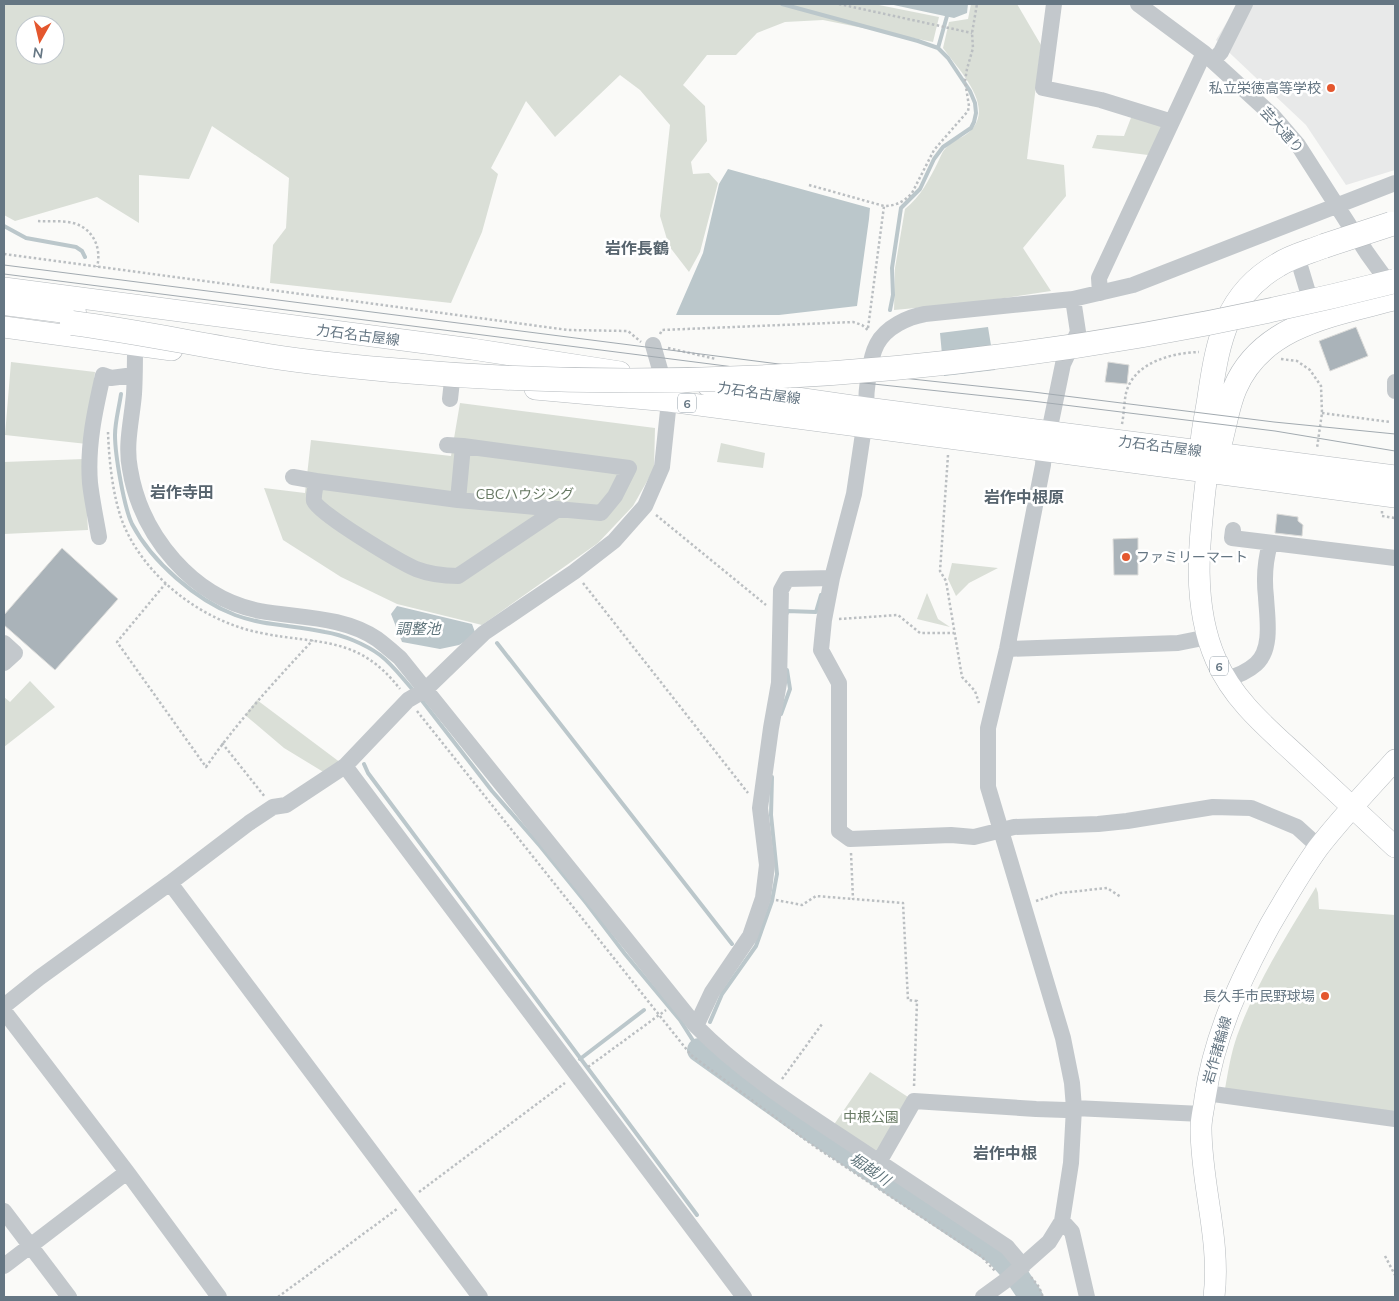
<svg xmlns="http://www.w3.org/2000/svg" width="1399" height="1301" font-family="Mulish,'Noto Sans JP',sans-serif">
<style>
.built{fill:#e8e9e9}
.green{fill:#dadfd7;fill-rule:evenodd}
.water{fill:#bbc7cb}
.lines{fill:none;stroke-linecap:round;stroke-linejoin:round}
.stream{stroke:#bbc7cb;stroke-width:4}
.river{stroke:#bbc7cb;stroke-width:24}
.building{fill:#aab3b9;stroke:#dcdcda}
.major-casing{stroke:#b5babe;stroke-width:22}
.highway-casing{stroke:#b4b9bd;stroke-width:25}
.path{stroke:#bbbfc2;stroke-width:2.5;stroke-dasharray:2.5 2.5;stroke-linecap:butt}
.minor{stroke:#c3c8cc;stroke-width:16}
.major{stroke:#fff;stroke-width:21}
.highway{stroke:#fff;stroke-width:24}
.tram{stroke:#a2aab0;stroke-width:1}
.highway-bridge-casing{stroke:#b4b9bd;stroke-width:25;stroke-linecap:butt}
.highway-bridge{stroke:#fff;stroke-width:24}
.poi-dot{fill:#e4572e;stroke:#fff;stroke-width:2}
.labels{text-anchor:middle;dominant-baseline:central;stroke-width:5;stroke-linejoin:round;paint-order:stroke}
.shield{fill:#fff;stroke:#939fa8;stroke-width:1}
.shield-label{font-size:12px;font-weight:bold;fill:#657683}
.poi-label{font-size:14px;fill:#657683;stroke:#fff;text-anchor:end}
.street-label{font-size:14px;fill:#657683;stroke:#fff}
.park-label{font-size:14px;fill:#687a64;stroke:#fff}
.water-label{font-size:15px;font-style:italic;fill:#60757c;stroke:#fff}
.quarter-label{font-size:16px;font-weight:bold;fill:#57646e;stroke:#fff}
</style>
<rect width="100%" height="100%" fill="#fafaf8"/>
<path class="built" d="M1238,4H1395V170L1346,185L1306,125L1216,40Z"/>
<path class="green" d="M4,4H874L939,17L933,42L823,20L785,22L757,33L736,55H707L683,85L705,106L707,141L691,162L693,174L709,173L718,183L700,252L689,272L669,246L660,216L670,125L640,90L620,75L555,137L526,101L491,168L498,174L482,232L451,303L270,283L273,245L286,228L289,178L212,126L189,179L139,175V223L97,197L15,221L4,215ZM25,25H55V55H25Z
M971,4H1017L1041,45L1027,159L1064,165L1066,196L1023,248L1051,291L971,303L894,310L895,268L905,209C921,196 929,180 938,162C940,158 942,152 945,149C952,139 966,138 973,128C993,103 957,68 943,48L949,22L968,19Z
M1134,110L1172,122L1156,156L1092,148L1097,135L1124,136Z
M11,362L95,372L87,444L5,435Z
M460,403L655,428L654,469L633,506L598,543L482,625L397,604L341,577L283,540L264,488L305,493L311,440L451,456Z
M721,443L765,453L763,468L717,462Z
M84,459L88,530L4,534V462Z
M952,563L998,568L969,583L956,596L948,579Z
M927,593L938,619L950,627L917,619Z
M30,681L55,707L4,747V697L10,702Z
M257,700L345,766L330,776L284,748L245,715Z
M1316,887L1318,893L1319,909L1395,915V1112L1225,1089C1228,1072 1231,1053 1237,1036C1256,983 1287,935 1316,887Z
M870,1072L911,1099L878,1157L833,1126Z"/>
<path class="water" d="M889,4H968L967,13L954,18Z
M728,169L870,208L869,219L857,306L779,315H676L703,253L719,184Z
M988,327L995,370L944,376L940,333Z
M397,606L472,624L476,635L459,645L440,649L402,642L391,614Z"/>
<g class="lines">
<path class="stream" d="M782,4L918,41L938,48
M4,226L26,238L76,247L82,251L85,257
M890,310L893,295L892,268L901,208L920,189L934,159L943,147L971,128L974,122L976,113L975,103L970,91L948,58L938,48L947,16
M121,394C119,408 115,422 115,435C115,455 124,507 132,524C152,562 196,600 235,615C264,626 295,625 325,632C343,635 365,644 380,655C393,665 403,679 414,691
M787,613V611L816,612L821,595
M497,643L732,944
M420,698L492,791L540,846L587,904L625,954L680,1020L699,1050
M781,714L790,689L787,670
M364,764L368,773L697,1215
M710,1022L722,994L756,946L772,901L777,874L771,815L772,777
M580,1059L644,1010"/>
<path class="river" d="M699,1050L804,1125L997,1254L1017,1276L1031,1297"/>
</g>
<path class="building" d="M1356,327L1368,356L1330,371L1319,341Z
M1108,362L1129,365L1127,384L1105,382Z
M1277,514L1298,517V521L1303,525L1302,536L1275,533Z
M1138,538V575H1114L1113,539Z
M62,548L118,599L55,670L4,625V615Z"/>
<g class="lines">
<defs>
<path id="major" d="M4,288L472,349L620,372
M4,327L172,350
M707,385L866,408L1395,476
M535,389L669,401L1395,497
M1207,473C1200,534 1190,601 1216,660C1234,702 1271,731 1304,762C1334,790 1365,819 1395,847
M1214,1297C1221,1240 1201,1185 1201,1128C1201,1118 1204,1108 1205,1098C1214,1036 1240,980 1270,925C1285,899 1300,873 1318,848C1342,817 1369,789 1395,760"/>
<path id="highway" d="M4,303L74,312
M1212,465C1224,441 1224,413 1235,388C1262,324 1336,314 1395,298
M1207,473C1206,466 1203,458 1202,451C1202,433 1208,411 1210,394C1218,340 1227,294 1278,265C1292,256 1309,252 1324,246"/>
</defs>
<use href="#major" class="major-casing"/>
<use href="#highway" class="highway-casing"/>
<path class="path" d="M839,4L972,33
M809,185L884,206C895,206 904,202 912,193L934,150L968,111L969,106L965,81L967,69L973,48L972,33L977,4
M38,221C49,222 62,220 73,223C93,228 102,248 97,267
M4,254L568,330L628,331L641,342
M868,328L884,206
M660,334L662,330L853,322L862,325L869,331
M668,348L716,359
M1281,359L1297,361L1310,370L1321,386L1322,413L1317,448
M1322,413L1390,422
M1122,424C1124,414 1124,403 1126,393C1134,362 1172,353 1199,352
M108,432C109,461 113,501 125,528C149,581 205,622 261,633C320,645 358,635 400,689
M948,455L940,571L946,581L962,677L975,691L979,703
M1382,511V516L1395,518
M656,515L766,605
M166,583L117,642L206,767C238,721 275,681 313,640
M583,583L748,793
M839,619L898,615L920,633H954
M417,711L691,1055L814,1146L981,1256L996,1272
M222,743L265,797
M851,853L853,899L903,903L908,1000L917,1001L914,1087
M776,900L802,905L816,896L853,899
M1036,901L1060,893L1107,888L1121,897
M588,1067L666,1010
M782,1079L822,1024
M419,1192L565,1083
M1385,1256L1395,1275
M1031,1277L1039,1287L1043,1297
M278,1297L397,1209"/>
<path class="minor" d="M1054,4L1043,88L1101,100L1172,122
M1138,4L1204,53L1273,116L1298,145L1367,253L1385,278L1395,283
M1213,61L1221,52L1245,4
M1297,256L1313,309
M1100,293L1099,278L1204,53
M135,345C135,361 135,378 134,394C132,419 125,444 130,469C141,536 193,598 260,611C299,618 343,616 377,639C385,645 393,652 400,658L696,1026C749,1080 817,1120 879,1162
M1395,382V391
M450,399L452,381
M866,408C866,391 869,359 877,344C886,327 908,317 925,314L1073,299L1133,285L1395,183
M864,427L854,494L832,578L824,620L821,650L839,683V831L850,839L951,835L974,837L1014,827L1098,824L1127,821L1213,807L1251,808L1297,827L1319,847
M1049,432L1063,364L1078,332L1073,299
M447,445L463,446
M293,477L316,481
M458,500L463,446L629,468L615,496L601,513L458,500L316,481C316,487 313,495 314,501C319,514 400,562 416,569C429,574 445,576 458,576L558,509
M1233,530L1232,538L1395,558
M99,537C96,519 92,501 90,483C87,446 95,410 103,375L111,378L134,375
M4,643L15,653L4,663
M1007,649L1178,643L1208,637
M1226,679C1237,676 1247,672 1256,664C1273,649 1267,617 1266,597C1264,580 1265,561 1270,544
M345,766L744,1297
M170,883L480,1297
M4,1006L39,978L170,883L249,823L273,807L286,805L345,766L408,700L425,690L484,633L574,572L614,541L645,506L662,467L669,401L653,345
M4,1011L127,1172L219,1297
M696,1026L712,992L750,936L763,898L767,865L760,808L771,728L779,683L781,590L787,579L832,578
M1206,1093L1395,1119
M4,1211L69,1297
M1062,1221L1072,1232L1087,1297
M4,1266L127,1172
M1023,1266L1007,1247L879,1162L914,1101L1036,1109L1066,1110L1074,1108L1202,1114
M983,1297L1005,1281L1049,1242L1062,1221L1071,1163L1074,1108L1072,1083L1063,1038L988,787V728L1007,649L1043,465L1044,451"/>
<use href="#major" class="major"/>
<use href="#highway" class="highway"/>
<path class="tram" d="M4,265L818,369L1033,392L1274,422L1395,434
M4,274L836,380L1032,401L1275,431L1395,451"/>
<defs>
<path id="highway-bridge" d="M1324,246L1391,224
M72,323C134,331 195,344 257,354C301,362 346,366 391,370C727,400 1069,364 1395,281"/>
</defs>
<use href="#highway-bridge" class="highway-bridge-casing"/>
<use href="#highway-bridge" class="highway-bridge"/>
</g>
<g class="poi-dot">
<circle cx="1331" cy="88" r="5"/>
<circle cx="1126" cy="557" r="5"/>
<circle cx="1325" cy="996" r="5"/>
</g>
<g class="labels">
<g class="shield">
<rect x="678" y="393.5" width="18" height="19" rx="4"/>
<rect x="1210" y="656.5" width="18" height="19" rx="4"/>
</g>
<g class="shield-label">
<text x="687" y="403">6</text>
<text x="1219" y="666">6</text>
</g>
<g class="poi-label">
<text x="1321" y="88">私立栄徳高等学校</text>
<text x="1136" y="557" text-anchor="start">ファミリーマート</text>
<text x="1315" y="996">長久手市民野球場</text>
</g>
<g class="street-label">
<text transform="translate(1282 130) rotate(48)">芸大通り</text>
<text transform="translate(358 335) rotate(7)">力石名古屋線</text>
<text transform="translate(759 393) rotate(8)">力石名古屋線</text>
<text transform="translate(1160 446) rotate(7)">力石名古屋線</text>
<text transform="translate(1217 1050) rotate(-74)">岩作諸輪線</text>
</g>
<g class="park-label">
<text x="525" y="494">CBCハウジング</text>
<text x="871" y="1117">中根公園</text>
</g>
<g class="water-label">
<text x="418" y="628">調整池</text>
<text transform="translate(870 1169) rotate(34)">堀越川</text>
</g>
<g class="quarter-label">
<text x="637" y="248">岩作長鶴</text>
<text x="182" y="492">岩作寺田</text>
<text x="1024" y="497">岩作中根原</text>
<text x="1005" y="1153">岩作中根</text>
</g>
</g>
<rect width="1399" height="1301" fill="none" stroke="#657683" stroke-width="10"/>
<g transform="translate(40 40) rotate(188)"><circle r="24" fill="#ffffff" stroke="#c1c8cd"/>
<path d="M0-4L9 19L0 12L-9 19Z" fill="#e4572e"/>
<text y="-8" font-size="14" font-weight="bold" text-anchor="middle" fill="#657683">N</text>
</g>
</svg>
